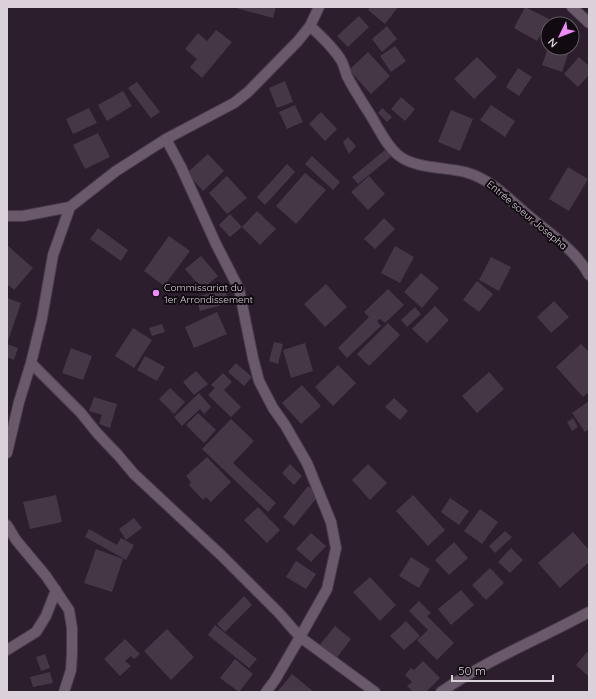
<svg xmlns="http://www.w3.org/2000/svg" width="596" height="699" font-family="Quicksand,sans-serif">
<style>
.building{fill:#463747}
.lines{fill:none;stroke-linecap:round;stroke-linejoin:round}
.minor-casing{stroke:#473c48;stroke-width:12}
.minor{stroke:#69596a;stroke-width:10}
.poi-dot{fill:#ef8bf7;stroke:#110b11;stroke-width:1.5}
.labels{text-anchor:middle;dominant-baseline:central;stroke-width:4;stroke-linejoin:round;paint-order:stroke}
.street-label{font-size:10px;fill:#dad1db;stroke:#110b11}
.poi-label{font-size:10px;fill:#dad1db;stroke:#110b11;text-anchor:start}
</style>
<rect width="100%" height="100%" fill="#2c1e2d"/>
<path class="building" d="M236,7H276L273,18L236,8Z
M370,7H398L385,24L368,10Z
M525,7L549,19L537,41L514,28Z
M359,16L369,27L348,47L337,36Z
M387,26L397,39L382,52L372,39Z
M216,30L232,42L202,78L190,67L197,59L185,49L198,33L207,41Z
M395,46L406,61L391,72L380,56Z
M548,48H560L569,51L562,72L542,65Z
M368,52L390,76L371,94L349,70Z
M477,57L497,77L474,99L454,79Z
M579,57L589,66V75L578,87L564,74Z
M518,68L532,77L519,96L506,87Z
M285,81L293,102L277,108L269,88Z
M137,82L160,112L151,118L128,88Z
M123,91L132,106L107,121L98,105Z
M401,97L415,109L405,121L391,109Z
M295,105L303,122L287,129L279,112Z
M491,105L515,121L505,137L480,120Z
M89,108L97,123L73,134L66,119Z
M382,108L392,117L387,122L378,113Z
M451,110L473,119L460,151L438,142Z
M321,112L337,129L325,141L309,124Z
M98,133L110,157L85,169L73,145Z
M348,137L356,146L349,154L343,142Z
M385,150L391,157L358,184L352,177Z
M208,154L224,171L203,191L187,173Z
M312,156L340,182L333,190L305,164Z
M287,164L295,172L265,205L257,197Z
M568,167L588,179L569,211L549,199Z
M305,173L326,190L296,224L276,206Z
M227,176L247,198L227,214L209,193Z
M369,176L385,194L368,210L351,192Z
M257,211L276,229L260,245L242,227Z
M230,214L242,227L230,237L219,225Z
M384,218L395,229L375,249L364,239Z
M98,228L128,250L121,261L90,239Z
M169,236L190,251L164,286L144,271Z
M7,245L33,268L14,290L7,284Z
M395,246L414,257L400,283L381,273Z
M201,256L218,276L202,289L185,269Z
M491,257L511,267L499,291L479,280Z
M421,273L439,288L422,308L404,292Z
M477,281L493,294L479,312L463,300Z
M326,284L347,307L325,327L304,304Z
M225,289L229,303L200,311L196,297Z
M388,289L404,305L385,323L380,319L377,321L381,326L347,358L338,348L369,317L364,312Z
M7,298L21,303L8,341H7Z
M554,301L569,317L551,333L537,317Z
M435,306L449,320L427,343L412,329Z
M415,307L421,314L407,327L401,320Z
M217,312L227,334L194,348L185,327Z
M388,323L400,335L369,366L357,354Z
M162,324L165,332L152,336L149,328Z
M133,328L152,340L134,368L115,356Z
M274,342L283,344L278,364L269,361Z
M305,343L313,371L291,378L283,350Z
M7,344L18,348L14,360L7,357Z
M581,344L589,352V392L583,397L556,367Z
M71,348L92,356L83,380L62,373Z
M145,356L165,367L157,381L137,370Z
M236,363L252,377L244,386L228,372Z
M338,365L356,383L333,406L315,387Z
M196,371L208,384L194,395L183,382Z
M489,372L504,389L477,413L462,396Z
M223,373L232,382L224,390L241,407L231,417L208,395L215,388L211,385Z
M302,385L321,406L301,424L282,403Z
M170,388L185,402L174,414L159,399Z
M199,393L211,407L204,414L200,409L182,426L174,417Z
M94,397L117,404L110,428L99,424L102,415L89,411Z
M394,398L408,411L400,420L385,407Z
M589,401V429L585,432L572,413Z
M198,413L216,430L204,443L186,425Z
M573,418L578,427L572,431L567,422Z
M231,419L254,441L233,463L276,503L268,512L202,449Z
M207,457L231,482L211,502L206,497L203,500L189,485L191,482L186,476Z
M290,464L302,476L294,485L282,473Z
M368,464L387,483L370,500L352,480Z
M308,486L319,495L294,526L283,517Z
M56,495L62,522L30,529L23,502Z
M413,495L445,530L428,546L396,511Z
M450,498L469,511L459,525L441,512Z
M258,507L280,530L267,543L244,520Z
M480,509L498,522L482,544L464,531Z
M134,518L142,528L126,540L119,529Z
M89,529L117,545L121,538L134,545L126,560L85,537Z
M505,531L512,537L495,553L489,546Z
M573,532L589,550V562L560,588L538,563Z
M311,533L326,546L311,562L296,549Z
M454,542L468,558L449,575L435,560Z
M511,548L523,560L510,573L498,562Z
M96,549L123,559L112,592L84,583Z
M411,557L430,569L419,588L399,576Z
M296,561L316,574L306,589L286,577Z
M490,568L504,583L486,600L472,585Z
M370,577L396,605L380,621L353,592Z
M461,590L474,605L451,625L438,609Z
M244,596L252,605L225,632L217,624Z
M419,601L431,613L427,616L454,643L437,660L417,640L428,630L409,611Z
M406,621L420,636L404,650L390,636Z
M215,625L257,659L249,668L208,635Z
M335,626L351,639L335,660L318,647Z
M167,629L194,657L171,680L144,651Z
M125,639L140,654L134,659L131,656L125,661L131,666L120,676L104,659Z
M587,652L589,654L588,676L576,665Z
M45,654L50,668L41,671L36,657Z
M235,659L253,674L239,692L220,678Z
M423,661L440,678L426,692H413L407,686L412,682L405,675L411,668L414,670Z
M50,672L53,683L33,687L30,677Z
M292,674L314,692H277Z"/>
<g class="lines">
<defs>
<path id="minor" d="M572,7L589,23
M310,26C321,36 333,47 341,60C344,65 345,71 347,76C354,90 363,103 371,116C379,129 386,145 398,155C415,169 445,167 465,172C494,180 511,202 534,220C554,237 576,251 589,275
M166,139L181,167L216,244L239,289L253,358L259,381L273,408L285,425L307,463L331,522L336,548L327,589L300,637L275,680L266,692
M70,207L116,171L166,139L234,103L248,92L298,41L310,26L319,7
M7,216H23L70,207
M31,363L81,413L97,433L118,455L134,474L221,555L279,613L300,637L375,692
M7,453L19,402L31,363L42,318L53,255L70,207
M7,525L16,540L46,576L69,610L72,628V653L71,670L64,692
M7,650L36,632L46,616L56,590
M441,692C488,659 540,639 589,612"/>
</defs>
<use href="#minor" class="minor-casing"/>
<use href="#minor" class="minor"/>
</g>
<circle class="poi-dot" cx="156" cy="293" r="4"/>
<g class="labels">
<g class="street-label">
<text transform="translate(527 215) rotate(40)">Entrée soeur Josepha</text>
</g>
<g class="poi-label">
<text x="164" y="287">Commissariat du<tspan x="164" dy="12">1er Arrondissement</tspan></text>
</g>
</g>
<rect width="596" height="699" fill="none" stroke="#dad1db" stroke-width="16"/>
<g transform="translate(560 36) rotate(227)"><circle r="19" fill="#110b11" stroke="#615a62"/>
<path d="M0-3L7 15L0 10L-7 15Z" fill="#ef8bf7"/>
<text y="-6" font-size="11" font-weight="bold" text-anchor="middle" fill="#dad1db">N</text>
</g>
<path d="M452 675v6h101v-6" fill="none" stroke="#dad1db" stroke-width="2"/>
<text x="458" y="675" font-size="12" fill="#dad1db" stroke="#110b11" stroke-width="3" paint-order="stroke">50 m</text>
</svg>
